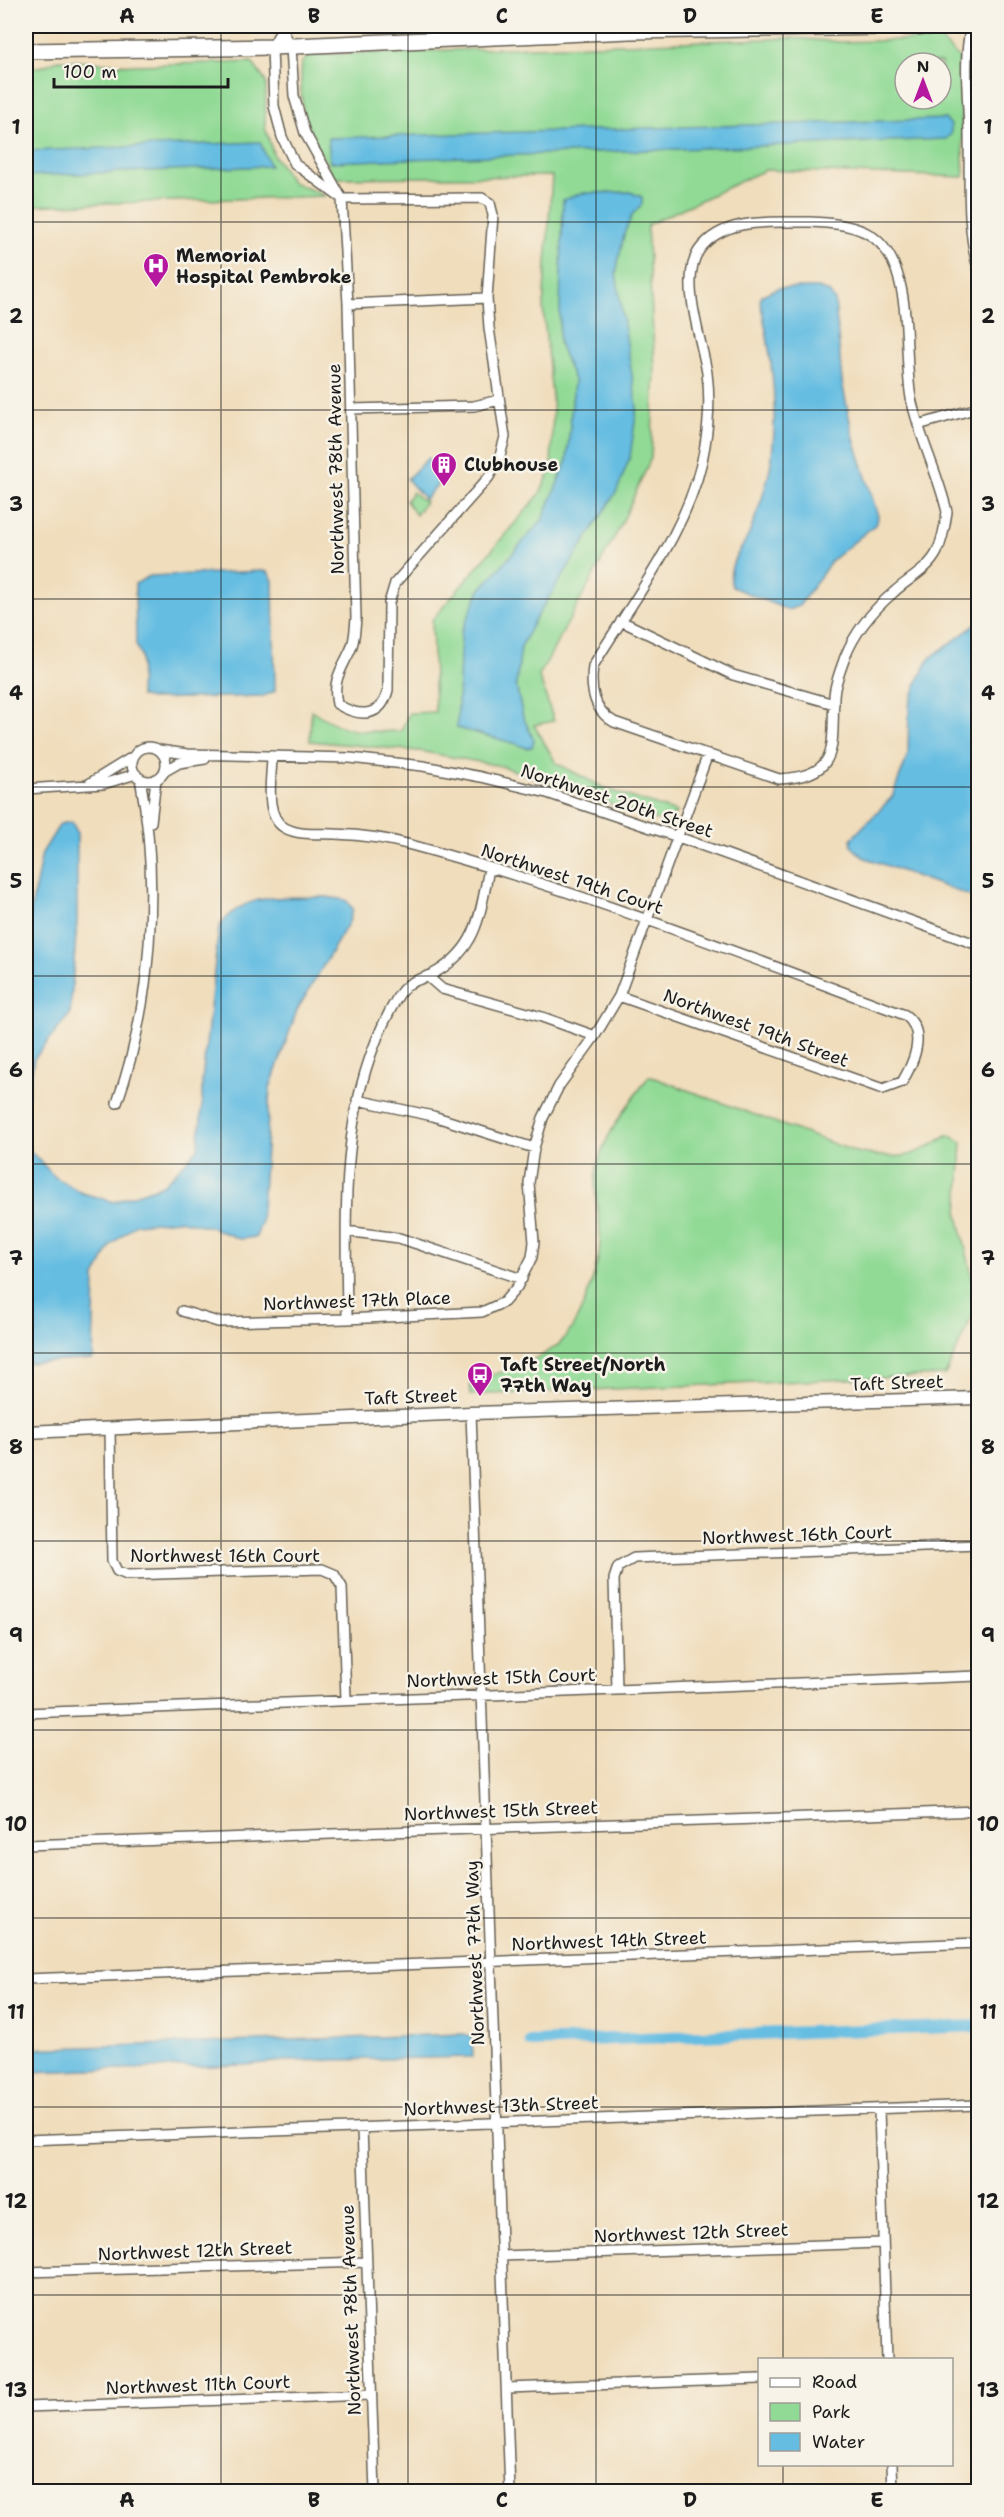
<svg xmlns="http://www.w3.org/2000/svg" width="1004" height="2517" font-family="'Shantell Sans',sans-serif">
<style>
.green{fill:#91da95;stroke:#567b58;stroke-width:1.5;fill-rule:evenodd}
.water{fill:#65bde2;stroke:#406c7f;stroke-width:1.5}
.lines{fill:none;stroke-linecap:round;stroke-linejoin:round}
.canal{stroke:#65bde2;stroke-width:12}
.minor-casing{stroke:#666054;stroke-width:12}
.tertiary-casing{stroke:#666054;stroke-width:15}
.primary-casing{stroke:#666054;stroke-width:18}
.minor{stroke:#fff;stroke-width:9}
.tertiary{stroke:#fff;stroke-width:12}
.primary{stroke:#fff;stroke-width:15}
.grid{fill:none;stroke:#1c1c1c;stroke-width:1.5;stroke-opacity:0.55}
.labels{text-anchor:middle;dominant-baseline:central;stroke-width:5;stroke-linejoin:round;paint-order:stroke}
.poi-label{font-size:18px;font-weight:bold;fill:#1c1c1c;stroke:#f7f3e8;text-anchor:start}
.street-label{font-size:18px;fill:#1c1c1c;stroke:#f7f3e8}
.neatline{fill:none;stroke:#1c1c1c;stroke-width:2}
.grid-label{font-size:20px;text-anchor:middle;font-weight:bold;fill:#1c1c1c}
</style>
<rect width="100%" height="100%" fill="#f7f3e8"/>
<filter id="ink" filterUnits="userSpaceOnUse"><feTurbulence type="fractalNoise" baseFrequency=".0167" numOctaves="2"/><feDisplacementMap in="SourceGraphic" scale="12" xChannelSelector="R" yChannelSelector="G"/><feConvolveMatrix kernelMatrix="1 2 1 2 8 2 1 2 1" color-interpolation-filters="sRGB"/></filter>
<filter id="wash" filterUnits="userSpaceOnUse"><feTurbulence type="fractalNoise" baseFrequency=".008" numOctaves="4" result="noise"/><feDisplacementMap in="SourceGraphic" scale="24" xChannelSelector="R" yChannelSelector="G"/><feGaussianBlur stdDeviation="1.35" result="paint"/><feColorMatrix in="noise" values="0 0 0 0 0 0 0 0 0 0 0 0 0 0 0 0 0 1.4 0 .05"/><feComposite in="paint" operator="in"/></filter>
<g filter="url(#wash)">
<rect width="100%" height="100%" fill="#f0ddbc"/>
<path class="green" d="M792,38L841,42L940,39L959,58L964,177L765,170L647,225L655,369L651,458L621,525L539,676L554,721L534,725L556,763L606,789L677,812L671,818L657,820L501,766L419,751L310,741L311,710C347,734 359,732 401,731L409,713L435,712L432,620L539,495L551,470L553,406L543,308L552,176L335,178C309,133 297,116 302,62L310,55ZM905,63H941V99H905Z
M58,60L133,65L252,62L266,82L265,127L274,156L292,182L326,196L26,206V67H41Z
M412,492L425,502L416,515L406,501Z
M649,1076L856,1152C901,1161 911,1158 949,1135L962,1142L958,1215L975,1289V1310L945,1375L470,1395L471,1379C499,1375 531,1364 555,1347C578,1332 600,1267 600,1240C601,1215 592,1195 597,1167C603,1135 631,1102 649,1076Z"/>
<path class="water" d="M945,119L951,125V134L946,139L330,162L328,138Z
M260,142L270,166L26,176V151Z
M630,192L642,197V204L632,215L624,234L616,273L637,407L630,457L617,491L534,621L521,647L516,685L523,717L534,740L532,747L526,748L517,744L457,728L461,632L480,590L543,519L567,460L574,380L559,343L563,200L583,193Z
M778,288H818L829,292L835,301L842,382L852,432L878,516L877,523L832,560L799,606L788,610L732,587C725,562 744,550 751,529C759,508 768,483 771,462C779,409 772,354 760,301L762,295Z
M428,458L449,471L425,499L407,479Z
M262,571L268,572L273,580L275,691L264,696L150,699L140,696L141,656L136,645L135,584L150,576Z
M978,623V899L863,857L851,846V839L892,797L908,755L909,706L917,682L930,658Z
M72,822L77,832V922L70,1014L34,1059L26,1103V935L42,853L60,824Z
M326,897L346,900L353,909L349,922L297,1010L270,1088L261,1223L256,1237L239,1239L211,1227L178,1220L136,1224L111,1245L95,1277L93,1359L27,1363L26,1123L29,1150L55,1177L82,1193L114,1202L163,1185L198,1149L202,1107V1081L219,927C246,889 284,899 326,897Z
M463,2034L472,2036L473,2057L285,2061L244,2065L26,2072V2049Z"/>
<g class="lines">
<path class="canal" d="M531,2042L978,2026"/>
</g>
</g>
<g filter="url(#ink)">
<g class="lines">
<defs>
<path id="minor" d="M281,26L291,47L294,96L305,133L342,199L348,304L356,618C355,628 355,642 350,651C341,670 332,681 337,704C358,717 381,719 388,690L389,603L395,583L489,477L500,456L505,437L489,328L487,298L493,215L490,203L482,198L342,199
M971,26C963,59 968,96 969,131C970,173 966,228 978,268
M281,30L272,47L274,106L282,137L295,164L338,196
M810,222C829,223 848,224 865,232C917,258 902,349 911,398C919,437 938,473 947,512C945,526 943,539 937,552C928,570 908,579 894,592C873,610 855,632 845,657C841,669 834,685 834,697C831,746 842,776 779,779L614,722C593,710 590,689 593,666C634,598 693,525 705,445C709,421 710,396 707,373C702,339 678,278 700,249C725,216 774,223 810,222Z
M348,304L487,298
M351,409L474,406L499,400
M918,425L978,408
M621,621L733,675L834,704
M132 764a17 17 0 1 1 34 0a17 17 0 1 1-34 0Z
M159,750L187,754L350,758L423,766L481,777L547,793L678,837L978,945
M272,756C272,777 263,816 285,828C300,836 319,833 335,834C360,835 386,838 411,845C579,890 742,955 905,1015C927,1032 914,1062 902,1082L883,1089L619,996
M165,771L179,763L205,759
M90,783L134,756
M26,789L103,784L136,774
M151,822L156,779
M427,976L442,989L542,1017L595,1036
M357,1100L433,1116L534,1148
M117,1103C152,1005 160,881 140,778
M346,1231L399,1238L522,1279
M182,1311L218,1322L347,1319L482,1312L504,1302L517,1287L532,1257L534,1242L529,1183L534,1148L543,1118L559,1086L595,1036L619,996L708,754
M347,1319C346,1207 338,1099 397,998C409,977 421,982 438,971C479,946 480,912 489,869
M471,1413L510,2492
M110,1428L112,1561L117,1571L127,1575L322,1569L334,1574L342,1587L346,1699
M617,1690L614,1579L618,1567L634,1558L978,1545
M26,1713L978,1676
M26,1845L978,1811
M26,1979L978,1943
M879,2109L887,2360
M362,2128L375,2492
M26,2140L978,2105
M501,2256L881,2243
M26,2272L365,2262
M507,2388L760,2379
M26,2407L371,2395
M892,2464L893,2492"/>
<path id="tertiary" d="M26,1432L471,1413L978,1398"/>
<path id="primary" d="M26,51L272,47L630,31L950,26"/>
</defs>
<use href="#minor" class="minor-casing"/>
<use href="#tertiary" class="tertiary-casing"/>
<use href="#primary" class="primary-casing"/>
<use href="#minor" class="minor"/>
<use href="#tertiary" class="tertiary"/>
<use href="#primary" class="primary"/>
</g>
</g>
<path class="grid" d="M221,26V2492M408,26V2492M596,26V2492M783,26V2360M26,222H978M26,410H978M26,599H978M26,787H978M26,976H978M26,1164H978M26,1353H978M26,1541H978M26,1730H978M26,1918H978M26,2107H978M26,2295H978M783,2464V2492"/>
<defs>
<symbol id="hospital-pin" viewBox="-11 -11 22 30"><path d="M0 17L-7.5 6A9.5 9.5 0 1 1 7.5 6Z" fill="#b5179e" stroke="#f7f3e8"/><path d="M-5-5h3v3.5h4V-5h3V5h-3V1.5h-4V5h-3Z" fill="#fff"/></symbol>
<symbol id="building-pin" viewBox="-11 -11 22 30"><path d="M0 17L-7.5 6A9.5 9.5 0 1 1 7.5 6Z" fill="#b5179e" stroke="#f7f3e8"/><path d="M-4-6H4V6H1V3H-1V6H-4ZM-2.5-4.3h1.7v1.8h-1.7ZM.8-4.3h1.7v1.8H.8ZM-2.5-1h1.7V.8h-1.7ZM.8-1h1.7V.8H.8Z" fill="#fff"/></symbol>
<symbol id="bus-pin" viewBox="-11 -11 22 30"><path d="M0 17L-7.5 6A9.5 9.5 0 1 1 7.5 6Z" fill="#b5179e" stroke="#f7f3e8"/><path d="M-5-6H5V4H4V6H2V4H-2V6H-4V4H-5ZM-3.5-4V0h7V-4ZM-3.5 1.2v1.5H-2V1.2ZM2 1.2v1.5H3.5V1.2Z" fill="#fff"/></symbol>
</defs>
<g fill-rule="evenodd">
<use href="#hospital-pin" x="141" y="251" width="30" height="40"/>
<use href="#building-pin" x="429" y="450" width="30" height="40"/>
<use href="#bus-pin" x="465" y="1360" width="30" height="40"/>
</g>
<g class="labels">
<g class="poi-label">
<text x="176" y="256">Memorial<tspan x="176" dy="21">Hospital Pembroke</tspan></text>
<text x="464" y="465">Clubhouse</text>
<text x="500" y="1365">Taft Street/North<tspan x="500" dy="21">77th Way</tspan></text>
</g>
<g class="street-label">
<text transform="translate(336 469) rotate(-91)">Northwest 78th Avenue</text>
<text transform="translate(617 801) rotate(18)">Northwest 20th Street</text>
<text transform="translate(572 879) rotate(18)">Northwest 19th Court</text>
<text transform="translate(756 1028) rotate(20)">Northwest 19th Street</text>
<text transform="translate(357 1301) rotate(-2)">Northwest 17th Place</text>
<text transform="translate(897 1383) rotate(-2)">Taft Street</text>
<text transform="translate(411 1397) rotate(-2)">Taft Street</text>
<text transform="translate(797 1535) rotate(-2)">Northwest 16th Court</text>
<text x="225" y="1556">Northwest 16th Court</text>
<text transform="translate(501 1678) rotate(-2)">Northwest 15th Court</text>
<text transform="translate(501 1811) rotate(-2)">Northwest 15th Street</text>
<text transform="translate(609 1941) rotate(-2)">Northwest 14th Street</text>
<text transform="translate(475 1953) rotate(-92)">Northwest 77th Way</text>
<text transform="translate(501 2106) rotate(-2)">Northwest 13th Street</text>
<text transform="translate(691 2233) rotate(-2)">Northwest 12th Street</text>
<text transform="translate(195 2251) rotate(-2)">Northwest 12th Street</text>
<text transform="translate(351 2310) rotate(-92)">Northwest 78th Avenue</text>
<text transform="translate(198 2385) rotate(-2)">Northwest 11th Court</text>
</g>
</g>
<rect width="1004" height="2517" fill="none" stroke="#f7f3e8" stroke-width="66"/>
<rect x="758" y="2358" width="195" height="108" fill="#f7f3e8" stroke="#9f9d96" stroke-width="1.5"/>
<rect x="770" y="2378" width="30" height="9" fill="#ffffff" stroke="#9f9d96" stroke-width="1.5"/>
<text x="812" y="2388" font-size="18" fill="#1c1c1c">Road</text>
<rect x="770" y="2403" width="30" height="18" fill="#91da95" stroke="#9f9d96" stroke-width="1.5"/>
<text x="812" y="2418" font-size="18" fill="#1c1c1c">Park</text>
<rect x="770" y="2433" width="30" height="18" fill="#65bde2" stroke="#9f9d96" stroke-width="1.5"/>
<text x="812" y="2448" font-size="18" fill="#1c1c1c">Water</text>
<g transform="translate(923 81)"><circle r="28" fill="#f7f3e8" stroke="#9f9d96" stroke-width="1.5"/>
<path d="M0-4.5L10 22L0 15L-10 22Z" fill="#b5179e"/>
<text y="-9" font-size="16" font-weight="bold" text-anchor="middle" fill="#1c1c1c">N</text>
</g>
<path d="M54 78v9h174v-9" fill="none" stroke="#1c1c1c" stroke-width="3"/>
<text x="63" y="78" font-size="18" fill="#1c1c1c" stroke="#f7f3e8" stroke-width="4.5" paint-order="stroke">100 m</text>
<rect x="33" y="33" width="938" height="2451" class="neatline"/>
<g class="grid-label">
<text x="127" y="23">A</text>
<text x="314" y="23">B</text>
<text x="502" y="23">C</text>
<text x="690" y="23">D</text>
<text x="877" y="23">E</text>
<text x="16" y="134">1</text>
<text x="988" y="134">1</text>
<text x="16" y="323">2</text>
<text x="988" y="323">2</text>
<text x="16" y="511">3</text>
<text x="988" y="511">3</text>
<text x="16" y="700">4</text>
<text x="988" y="700">4</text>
<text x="16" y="888">5</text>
<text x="988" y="888">5</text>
<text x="16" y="1077">6</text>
<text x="988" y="1077">6</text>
<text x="16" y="1265">7</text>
<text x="988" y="1265">7</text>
<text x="16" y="1454">8</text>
<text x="988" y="1454">8</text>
<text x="16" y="1642">9</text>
<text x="988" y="1642">9</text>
<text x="16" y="1831">10</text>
<text x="988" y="1831">10</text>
<text x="16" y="2019">11</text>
<text x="988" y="2019">11</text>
<text x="16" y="2208">12</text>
<text x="988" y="2208">12</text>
<text x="16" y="2397">13</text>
<text x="988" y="2397">13</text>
<text x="127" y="2507">A</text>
<text x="314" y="2507">B</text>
<text x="502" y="2507">C</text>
<text x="690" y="2507">D</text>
<text x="877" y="2507">E</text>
</g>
</svg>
